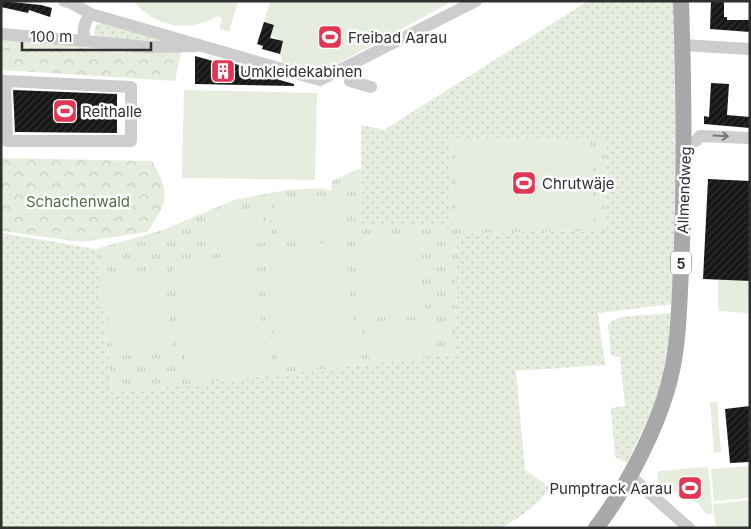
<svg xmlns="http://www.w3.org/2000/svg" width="751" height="529" font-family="Inter,sans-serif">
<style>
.grass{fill:url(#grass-dots)}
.forest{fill:url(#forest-crowns)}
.park{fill:url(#park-tufts)}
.pitch{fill:#e7edde}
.building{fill:url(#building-hatch)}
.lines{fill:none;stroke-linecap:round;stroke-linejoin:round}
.minor{stroke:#cdcdcd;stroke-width:12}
.major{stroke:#a8a8a8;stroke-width:16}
.oneway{stroke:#777}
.labels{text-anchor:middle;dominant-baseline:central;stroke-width:5;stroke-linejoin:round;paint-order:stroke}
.shield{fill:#fff;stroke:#6e6e6e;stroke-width:1}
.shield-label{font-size:14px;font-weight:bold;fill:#303030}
.poi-label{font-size:15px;fill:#303030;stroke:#fff;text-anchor:start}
.street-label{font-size:15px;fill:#303030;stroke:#fff}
.park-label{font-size:15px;fill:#576b3e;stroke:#fff}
</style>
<defs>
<pattern id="grass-dots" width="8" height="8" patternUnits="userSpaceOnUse" patternTransform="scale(1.25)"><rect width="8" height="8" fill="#e7edde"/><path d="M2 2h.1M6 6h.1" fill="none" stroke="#c6ccbf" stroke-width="1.8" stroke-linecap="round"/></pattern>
<pattern id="forest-crowns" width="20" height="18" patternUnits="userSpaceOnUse" patternTransform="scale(1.25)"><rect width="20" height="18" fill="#e7edde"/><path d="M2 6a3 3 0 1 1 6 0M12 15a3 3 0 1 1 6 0" fill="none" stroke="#c6ccbf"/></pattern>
<pattern id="park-tufts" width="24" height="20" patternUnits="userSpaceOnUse" patternTransform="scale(1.25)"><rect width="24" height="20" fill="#e7edde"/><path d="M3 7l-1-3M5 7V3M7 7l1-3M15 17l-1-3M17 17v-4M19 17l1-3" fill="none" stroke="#c6ccbf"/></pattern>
<pattern id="building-hatch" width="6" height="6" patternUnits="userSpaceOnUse" patternTransform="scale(1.25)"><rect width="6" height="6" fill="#171717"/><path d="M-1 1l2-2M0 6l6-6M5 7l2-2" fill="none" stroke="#303030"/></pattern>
</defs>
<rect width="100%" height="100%" fill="#fff"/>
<path class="grass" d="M588,1H675L678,143L671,139L679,147L674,304L598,313L605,365L516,371L525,470L550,488C537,506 520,517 501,528H1V233L96,249L112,393L456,354L457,233L606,231L607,139L450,138L453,228L362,226L361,125L384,130Z
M104,23L164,40L144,43L95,37L94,30L97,24Z
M672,313L666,368L652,410L627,463L615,457L611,408L625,406L620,357L611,356L608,325L614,320L621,317Z"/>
<path class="forest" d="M1,37L181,52L175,81L1,70Z
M1,158L152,161C171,194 168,203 147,232L81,242L1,231Z"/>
<path class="park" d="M450,138L607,139L606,231L457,233L456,354L112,393L96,249L163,230L234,200L286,190L321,188L331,191L332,181L361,168L362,226L452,228Z"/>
<path class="pitch" d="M133,1H238L229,32L219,29L222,19L218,16C188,33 156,28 133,1Z
M270,1H453L324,71L305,70L283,63L280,54L283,42L271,35L274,25L264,22Z
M184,90L317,93L315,180L182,178Z
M591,139L594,225H456V142Z
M341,196L346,235L278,243L274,204Z
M262,209L265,243L213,248L210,215Z
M415,234L425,312L364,319L355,241Z
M344,241L359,359L278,368L264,250Z
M253,253L268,371L187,381L173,263Z
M164,272L173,350L113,357L103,279Z
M718,280L750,281L748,313L718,311Z
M430,318L434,355L370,362L365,325Z
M710,402H717L721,452L714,453Z
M750,466V498L714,501L711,469Z
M708,467L713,514H706L698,503L657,482L658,471Z
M750,500V528H716L713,504Z"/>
<path class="building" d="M1,1L41,5L52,8L50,17L29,10L28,13L1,7Z
M711,1H724V17H727V20H749L750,32L710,29Z
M264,22L274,25L270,38L283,41L280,54L262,49L263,46L257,44Z
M195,56L231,66L232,63L242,66L241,69L294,84V86L195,84Z
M711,83L729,84L727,115L750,117V128L704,124V116L709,117Z
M13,90L117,94V133L15,132Z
M708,179L750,181V281L703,279Z
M750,406V462L730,463L725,409Z"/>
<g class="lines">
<path class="minor" d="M64,1L71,3L91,14
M1,34L85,41
M682,45L750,49
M197,46L147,47L85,41C82,32 84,21 91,14L320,80L476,1
M1,80L5,81L131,87V141H7L5,81
M350,81L371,87
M696,141L700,136L750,138
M629,475L689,528"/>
<path class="major" d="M596,528C626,489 658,427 670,379C679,344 679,306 681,270C685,180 684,91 681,1"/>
</g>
<defs><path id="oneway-shaft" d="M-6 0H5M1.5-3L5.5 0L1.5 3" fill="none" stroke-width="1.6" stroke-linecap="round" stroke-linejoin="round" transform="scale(1.25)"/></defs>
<use class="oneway" href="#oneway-shaft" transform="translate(721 136) rotate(3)"/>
<defs>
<symbol id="stadium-square" viewBox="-11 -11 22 22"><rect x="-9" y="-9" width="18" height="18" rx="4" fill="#e23754" stroke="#fff"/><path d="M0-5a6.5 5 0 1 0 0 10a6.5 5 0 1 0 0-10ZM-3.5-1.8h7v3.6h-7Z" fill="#fff"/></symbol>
<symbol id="building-square" viewBox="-11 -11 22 22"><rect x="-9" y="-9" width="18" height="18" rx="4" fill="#e23754" stroke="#fff"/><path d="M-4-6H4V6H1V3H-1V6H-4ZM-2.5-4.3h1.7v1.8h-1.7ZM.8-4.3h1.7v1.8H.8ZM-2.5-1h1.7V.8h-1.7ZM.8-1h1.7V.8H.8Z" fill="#fff"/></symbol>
</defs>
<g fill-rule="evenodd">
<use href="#stadium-square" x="316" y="23" width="28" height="28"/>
<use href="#building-square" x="209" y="57" width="28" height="28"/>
<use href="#stadium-square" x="51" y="97" width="28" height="28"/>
<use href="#stadium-square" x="510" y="169" width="28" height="28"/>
<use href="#stadium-square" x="676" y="474" width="28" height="28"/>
</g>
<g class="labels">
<rect class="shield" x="671" y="251.5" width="20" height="23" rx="4"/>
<g class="shield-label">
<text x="681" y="263">5</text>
</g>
<g class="poi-label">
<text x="348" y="37">Freibad Aarau</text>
<text x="240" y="71">Umkleidekabinen</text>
<text x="82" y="111">Reithalle</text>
<text x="542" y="183">Chrutwäje</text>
<text x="672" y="488" text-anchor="end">Pumptrack Aarau</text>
</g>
<g class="street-label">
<text transform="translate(684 190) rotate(-88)">Allmendweg</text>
</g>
<g class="park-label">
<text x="78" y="201">Schachenwald</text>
</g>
</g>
<rect width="751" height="529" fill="none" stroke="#303030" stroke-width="5"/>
<path d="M22 42v8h129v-8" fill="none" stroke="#303030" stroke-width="2.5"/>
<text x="30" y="42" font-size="15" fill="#303030" stroke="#ffffff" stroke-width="4" paint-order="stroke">100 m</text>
</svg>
